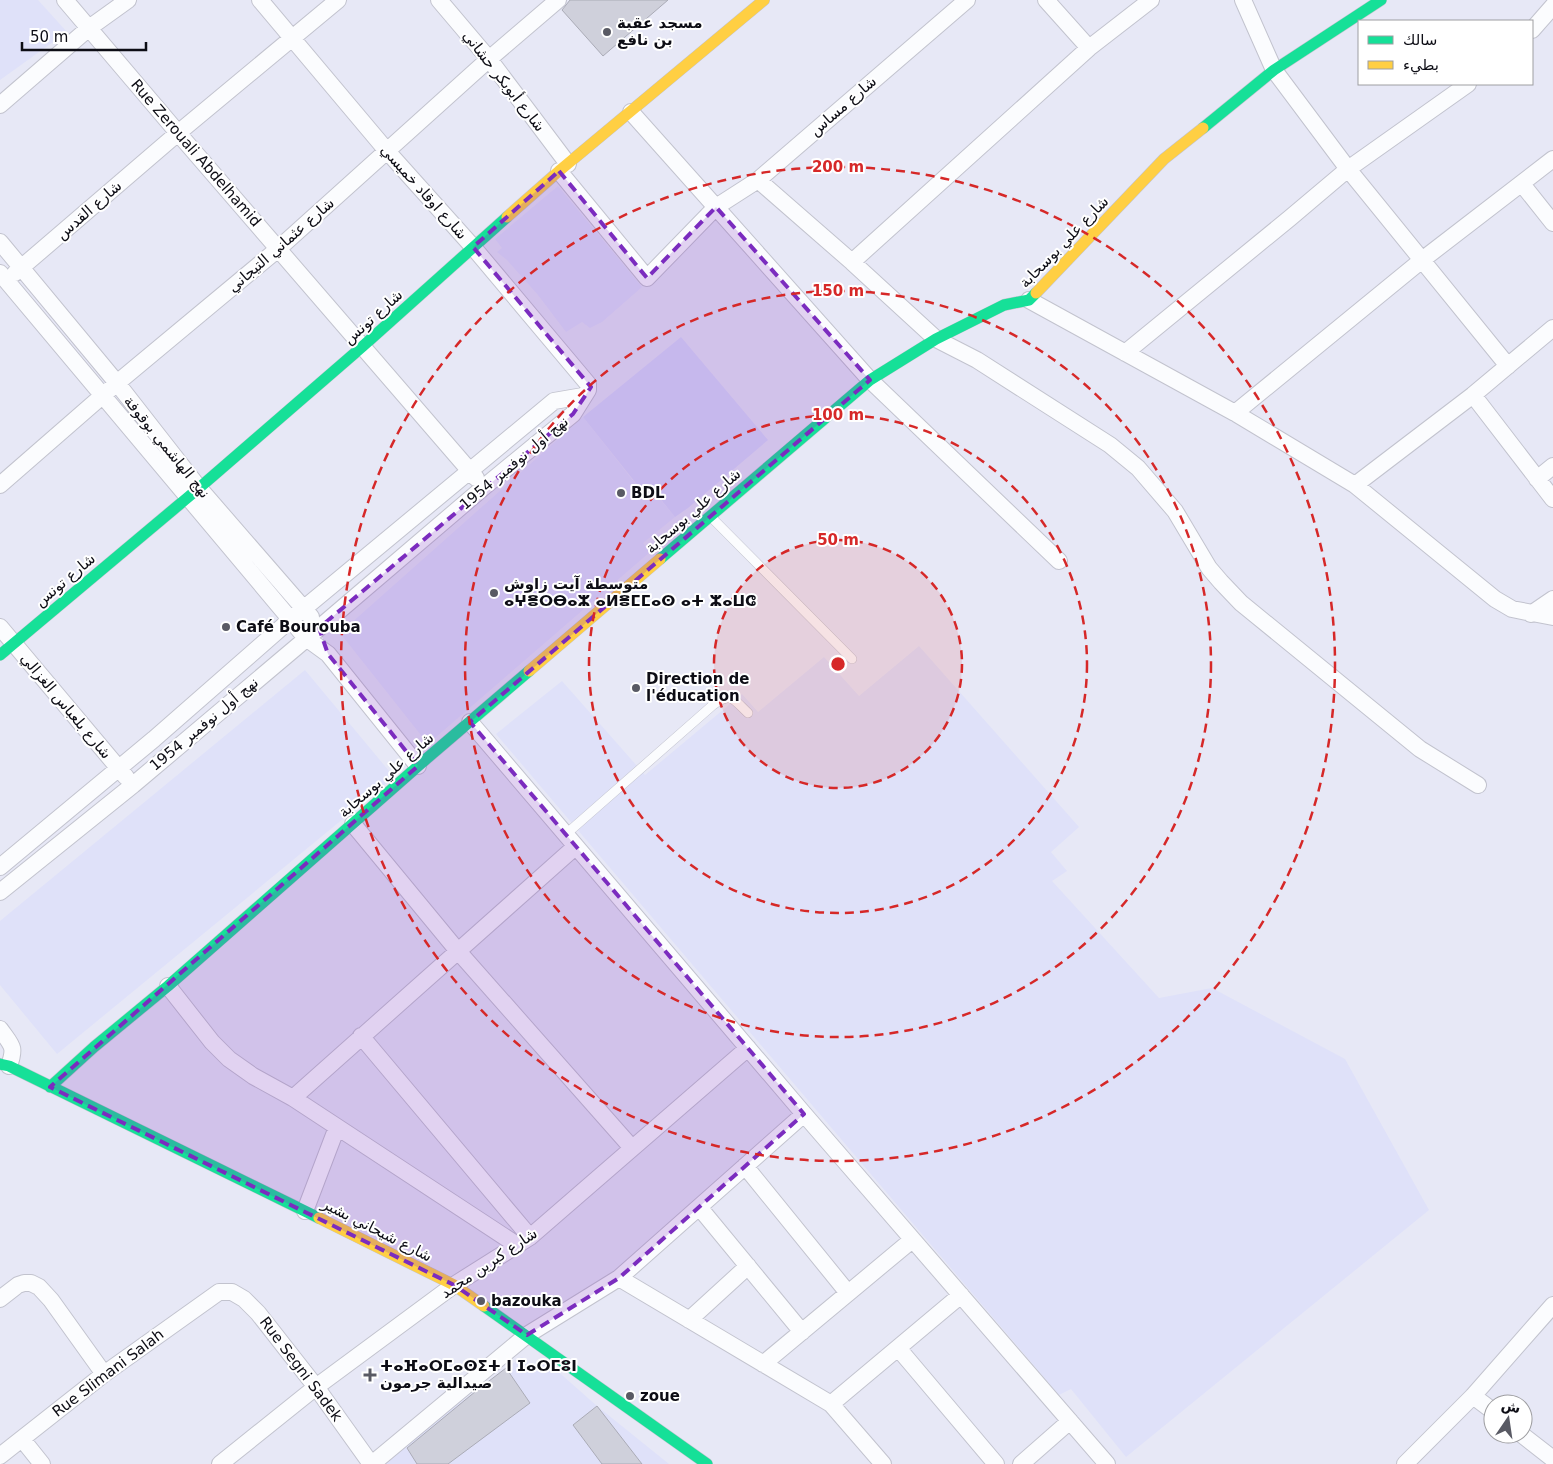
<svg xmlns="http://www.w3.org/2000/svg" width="1553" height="1464" font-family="'DejaVu Sans',Cairo,'Noto Sans Tifinagh',sans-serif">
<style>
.built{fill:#dfe1f9}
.green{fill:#d9dbf9}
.building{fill:#cfd0db;stroke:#aaabb6}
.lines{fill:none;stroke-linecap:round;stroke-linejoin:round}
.lane-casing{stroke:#c2c3ce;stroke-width:10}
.street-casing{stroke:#c2c3ce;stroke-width:18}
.fast-casing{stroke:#c2c3ce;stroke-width:12}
.slow-casing{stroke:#c2c3ce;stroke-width:12}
.lane{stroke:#fbfcfe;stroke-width:9}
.street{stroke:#fbfcfe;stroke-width:16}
.fast{stroke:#16e098;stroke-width:11}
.slow{stroke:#ffcf43;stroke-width:11}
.marked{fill:#7b2cbf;fill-opacity:0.2;stroke:#7b2cbf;stroke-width:4;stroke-dasharray:10 6;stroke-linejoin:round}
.ring{fill:none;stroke:#d62828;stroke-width:2.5;stroke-dasharray:9 6}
.poi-dot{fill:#595a64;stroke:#fff;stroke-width:2}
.labels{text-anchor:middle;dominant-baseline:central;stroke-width:4;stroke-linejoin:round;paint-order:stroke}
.poi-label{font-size:15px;font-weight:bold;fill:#0d0d15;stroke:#fff;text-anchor:start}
.street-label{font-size:15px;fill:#0d0d15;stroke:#fff}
.centre{fill:#d62828;stroke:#fff;stroke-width:2.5}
.ring-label{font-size:15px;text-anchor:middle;font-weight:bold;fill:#d62828;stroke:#fff;stroke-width:4;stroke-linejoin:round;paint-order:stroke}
</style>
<rect width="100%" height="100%" fill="#e7e8f6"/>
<path class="built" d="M0,0H38L67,32L0,80Z
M558,186L642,287L602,322L590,328L582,322L566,332L538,295L507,260L497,252L502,248L495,239Z
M583,417L642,492L649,486L675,517L643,543L650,552L428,744L340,633Z
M919,646L1079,827L1051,852L1067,871L1052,881L1159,998L1212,988L1345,1059L1429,1210L1126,1457L1071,1389L1059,1395L496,734L562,681L645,775L742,694L758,712L824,657L859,696Z
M305,670L394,777L57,1054L0,985V921Z
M522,1357L532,1367L538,1360L554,1368L597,1406L669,1464H384L404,1444Z"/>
<path class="green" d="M681,337L768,440L688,508L675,517L650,486L643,492L583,417Z"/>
<path class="building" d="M570,0H668L603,56L562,10Z
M506,1368L530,1403L448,1464H417L407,1448L476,1391Z
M597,1406L642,1464H602L573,1425Z"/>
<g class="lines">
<defs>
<path id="lane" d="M711,517L852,659
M565,835L713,705C732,692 732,698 748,713"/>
<path id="street" d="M65,0L178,133L476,478
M439,0L489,59L568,164
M1046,0L1089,48
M1243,0L1274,70L1348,169L1508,366
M1532,30L1553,6
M0,105L89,28L128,0
M631,112L870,380L1059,561
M559,171L647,278L716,207L758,180L967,0
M758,180L852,262L936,339L977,360L1110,445L1138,468L1175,511L1209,568L1221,582L1241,603L1420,749L1478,785
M1522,184L1553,223
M0,242L117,383L199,488L311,617
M852,262L1089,48L1151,0
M0,273L306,638L328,654L418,766
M15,273L178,133L338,0
M1029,300L1235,413L1355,485L1495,599L1512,609L1553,617
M1125,353L1290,218L1348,169L1468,84
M1473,395L1553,499
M1235,413L1422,260L1553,159
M1537,479L1553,466
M0,485L117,383L278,249L489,59L558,0
M1355,485L1473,395L1553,328
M1531,614L1553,599
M0,627L126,777
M470,722L804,1114L1107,1464
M353,824L457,950L632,1148
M0,867L154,739L290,620L554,401L583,396
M0,892L133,785L319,628L484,487L573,414L588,390V384L473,247L387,151L260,0
M168,986L212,1042L229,1059L253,1076L293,1098L517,1245
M0,1029C12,1046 16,1046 9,1066
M361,1036L530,1237
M293,1098L575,847
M745,1166L848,1293
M699,1207L802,1332
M305,1211L337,1127
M619,1278L831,1404L883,1464
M0,1299L18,1285L24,1283H31L39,1287L51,1300L104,1374
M689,1320L748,1266
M898,1348L996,1464
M763,1364L912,1240
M1473,1396L1493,1411
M831,1404L961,1295
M1521,1434L1553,1459
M22,1439L42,1464
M0,1456L104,1374L219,1292H232L244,1299L258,1313L316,1387L371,1464
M220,1464L316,1387L454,1285L530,1237L748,1048
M372,1464L527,1335L619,1278L804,1114
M1021,1464L1070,1421
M1405,1464L1473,1396L1553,1305"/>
<path id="fast" d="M1203,128L1274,70L1381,0
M660,559L870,380L936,339L1004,305L1029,300L1036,293
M0,655L199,488L363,346L507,217
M0,1064L9,1066L319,1218
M50,1087L94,1047L168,986L425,760L529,671
M484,1306L707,1464"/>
<path id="slow" d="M507,217L559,171L764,0
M1036,293L1164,159L1203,128
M529,671L660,559
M319,1218L454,1285L484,1306"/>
</defs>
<use href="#lane" class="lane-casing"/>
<use href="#street" class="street-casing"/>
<use href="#fast" class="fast-casing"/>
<use href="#slow" class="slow-casing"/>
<use href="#lane" class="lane"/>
<use href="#street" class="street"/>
<use href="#fast" class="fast"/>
<use href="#slow" class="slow"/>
</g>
<path class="marked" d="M559,171L647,278L716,207L870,380L470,722L804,1114L619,1278L527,1335L454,1285L50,1087L418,766L328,654L319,628L573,414L591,387L473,247Z"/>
<circle cx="838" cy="664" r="124" fill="#d62828" fill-opacity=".12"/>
<g class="ring">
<circle cx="838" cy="664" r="124"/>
<circle cx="838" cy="664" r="249"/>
<circle cx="838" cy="664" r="373"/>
<circle cx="838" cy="664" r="497"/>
</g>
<g class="poi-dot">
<circle cx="607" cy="32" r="5"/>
<circle cx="621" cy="493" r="5"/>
<circle cx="494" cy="593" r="5"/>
<circle cx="226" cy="627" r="5"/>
<circle cx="636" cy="688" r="5"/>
<circle cx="481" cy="1301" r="5"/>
<path d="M367.5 1367.5h5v5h5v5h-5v5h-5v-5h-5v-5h5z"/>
<circle cx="630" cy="1396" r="5"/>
</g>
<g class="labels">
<g class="poi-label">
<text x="617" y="23">مسجد عقبة<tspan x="617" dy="17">بن نافع</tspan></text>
<text x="631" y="493">BDL</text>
<text x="504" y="584">متوسطة آيت زاوش<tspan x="504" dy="17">ⴰⵖⴻⵔⴱⴰⵣ ⴰⵍⴻⵎⵎⴰⵙ ⴰⵜ ⵣⴰⵡⵛ</tspan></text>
<text x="236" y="627">Café Bourouba</text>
<text x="646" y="679">Direction de<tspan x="646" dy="17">l'éducation</tspan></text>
<text x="491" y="1301">bazouka</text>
<text x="380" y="1366">ⵜⴰⴼⴰⵔⵎⴰⵙⵉⵜ ⵏ ⵊⴰⵔⵎⵓⵏ<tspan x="380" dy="17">صيدالية جرمون</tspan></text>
<text x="640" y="1396">zoue</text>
</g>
<g class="street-label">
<text transform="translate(504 81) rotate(52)">شارع أبوبكر حشاني</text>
<text transform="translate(843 106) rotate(-41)">شارع مساس</text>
<text transform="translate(196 153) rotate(49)">Rue Zerouali Abdelhamid</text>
<text transform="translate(424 192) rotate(48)">شارع اوقاد خميسي</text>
<text transform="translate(89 210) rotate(-41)">شارع القدس</text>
<text transform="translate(1064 242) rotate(-46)">شارع علي بوسحابة</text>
<text transform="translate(281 245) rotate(-41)">شارع عثماني التيجاني</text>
<text transform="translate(373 317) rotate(-42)">شارع تونس</text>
<text transform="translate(167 447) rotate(51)">نهج الهاشمي بوقوفة</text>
<text transform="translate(514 463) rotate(-40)">نهج أول نوفمبر 1954</text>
<text transform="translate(693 511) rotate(-41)">شارع علي بوسحابة</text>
<text transform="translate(65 580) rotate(-40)">شارع تونس</text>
<text transform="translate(66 706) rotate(50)">شارع بلعباس الغزالي</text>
<text transform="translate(204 724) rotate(-40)">نهج أول نوفمبر 1954</text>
<text transform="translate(386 775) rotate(-41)">شارع علي بوسحابة</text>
<text transform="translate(377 1230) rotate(27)">شارع شيحاني بشير</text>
<text transform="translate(489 1263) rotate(-34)">شارع كبرين محمد</text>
<text transform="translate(301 1369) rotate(53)">Rue Segni Sadek</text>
<text transform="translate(108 1373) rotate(-37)">Rue Slimani Salah</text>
</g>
</g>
<circle cx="838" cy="664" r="8" class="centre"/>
<g class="ring-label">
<text x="838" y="172">200 m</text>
<text x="838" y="296">150 m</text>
<text x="838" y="420">100 m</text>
<text x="838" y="545">50 m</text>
</g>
<rect x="1358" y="20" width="175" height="65" fill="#ffffff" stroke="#9e9ea1"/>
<rect x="1368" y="36" width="25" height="8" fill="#16e098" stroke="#9e9ea1"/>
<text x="1403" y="45" font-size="15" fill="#0d0d15">سالك</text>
<rect x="1368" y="61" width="25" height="8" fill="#ffcf43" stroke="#9e9ea1"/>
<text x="1403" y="70" font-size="15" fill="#0d0d15">بطيء</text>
<g transform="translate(1508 1419) rotate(13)"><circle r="24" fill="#ffffff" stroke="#9e9ea1"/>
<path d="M0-4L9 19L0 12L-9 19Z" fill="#595a64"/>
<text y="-8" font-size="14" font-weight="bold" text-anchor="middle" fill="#0d0d15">ش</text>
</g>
<path d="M22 42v8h124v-8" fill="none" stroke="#0d0d15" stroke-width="2.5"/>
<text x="30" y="42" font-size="15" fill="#0d0d15" stroke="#ffffff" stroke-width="4" paint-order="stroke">50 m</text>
</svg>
